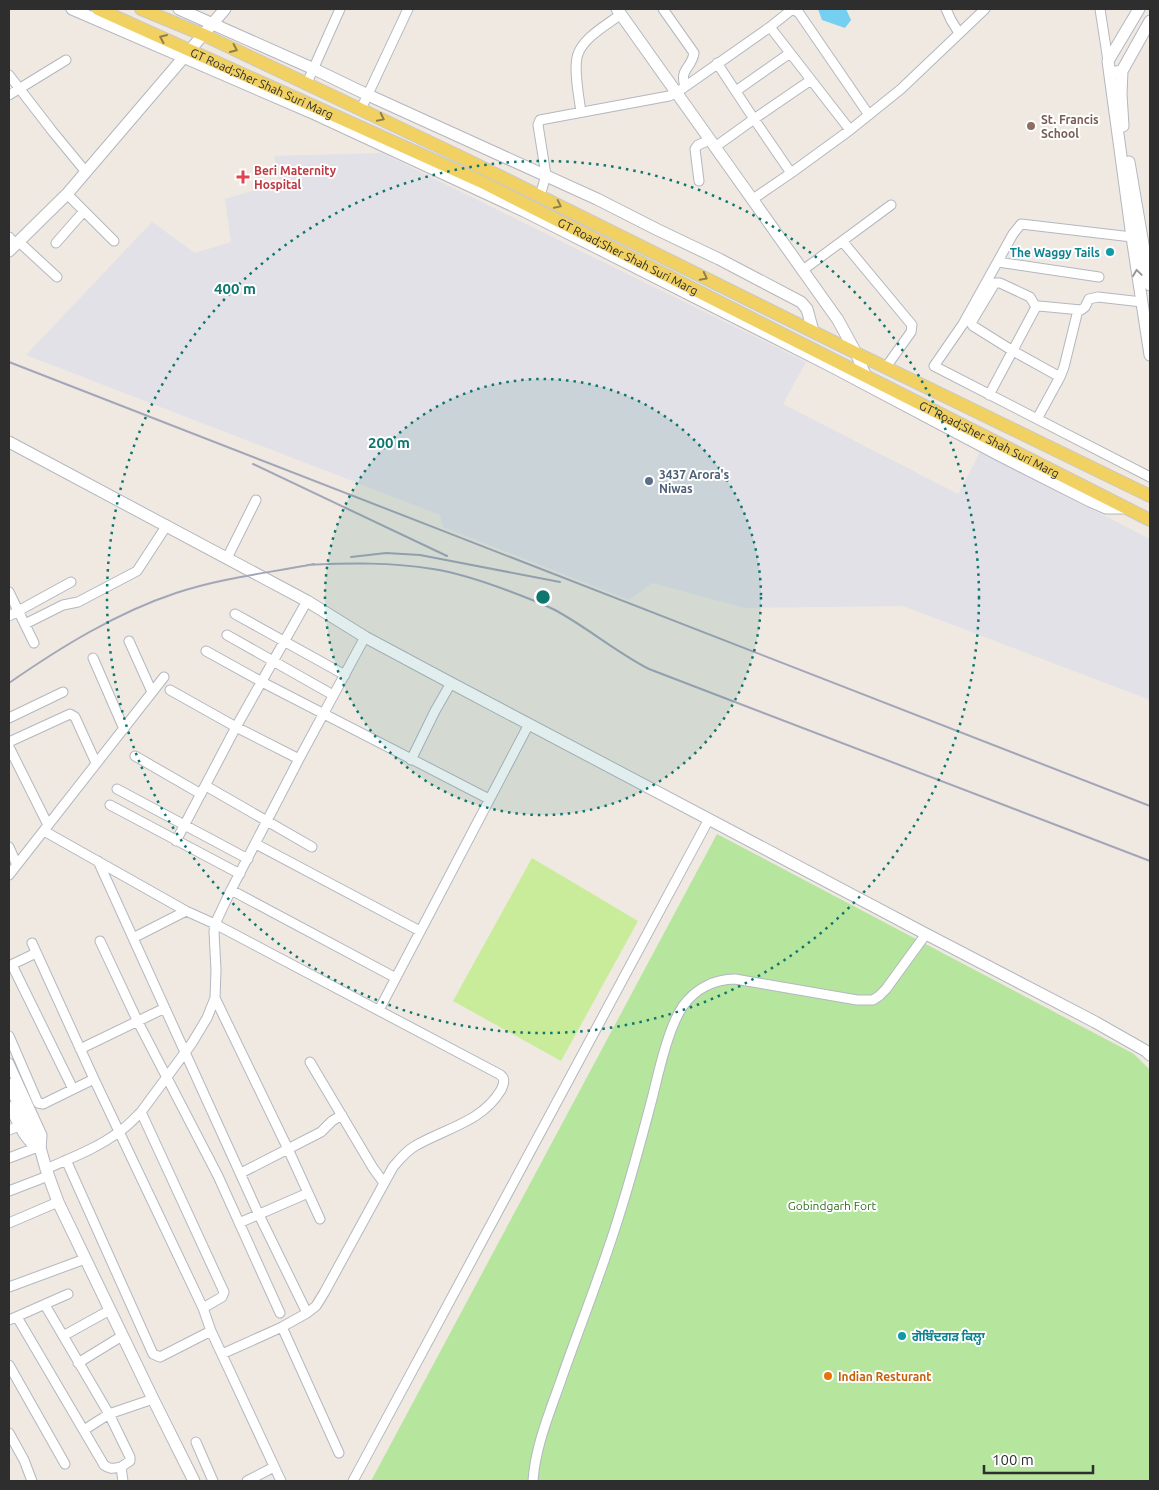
<svg xmlns="http://www.w3.org/2000/svg" width="1159" height="1490" font-family="Ubuntu,'Noto Sans Gurmukhi',sans-serif">
<style>
.industrial{fill:#e3e1e8}
.green{fill:#b6e59e}
.pitch{fill:#c9ec9a}
.water{fill:#75cff0}
.lines{fill:none;stroke-linecap:round;stroke-linejoin:round}
.street-casing{stroke:#b4b7c1;stroke-width:11}
.secondary-casing{stroke:#b4b7c1;stroke-width:13}
.primary-casing{stroke:#c9c9c9;stroke-width:14}
.street{stroke:#fff;stroke-width:9}
.secondary{stroke:#fff;stroke-width:11}
.primary{stroke:#f2d163;stroke-width:12}
.rail{stroke:#a3a6b8;stroke-width:2}
.oneway{stroke:#908048}
.oneway2{stroke:#969696}
.ring{fill:none;stroke:#0f766e;stroke-width:2.5;stroke-dasharray:2.5 5}
.education-dot{fill:#8d6e63;stroke:#fff;stroke-width:2}
.health-dot{fill:#e0444e;stroke:#fff;stroke-width:2}
.culture-dot{fill:#0f9aa8;stroke:#fff;stroke-width:2}
.service-dot{fill:#5c6f8a;stroke:#fff;stroke-width:2}
.food-dot{fill:#e8710a;stroke:#fff;stroke-width:2}
.labels{text-anchor:middle;dominant-baseline:central;stroke-width:4;stroke-linejoin:round;paint-order:stroke}
.street-label{font-size:12px;fill:#2e2e2e;stroke:#fff}
.education-label{font-size:12px;font-weight:bold;fill:#785e54;stroke:#fff;text-anchor:start}
.health-label{font-size:12px;font-weight:bold;fill:#be3a42;stroke:#fff;text-anchor:start}
.culture-label{font-size:12px;font-weight:bold;fill:#0d838f;stroke:#fff;text-anchor:end}
.service-label{font-size:12px;font-weight:bold;fill:#4e5e75;stroke:#fff;text-anchor:start}
.park-label{font-size:12px;fill:#2c6e1b;stroke:#fff}
.food-label{font-size:12px;font-weight:bold;fill:#c56008;stroke:#fff;text-anchor:start}
.centre{fill:#0f766e;stroke:#fff;stroke-width:2.5}
.ring-label{font-size:15px;text-anchor:middle;font-weight:bold;fill:#0f766e;stroke:#fff;stroke-width:4;stroke-linejoin:round;paint-order:stroke}
</style>
<rect width="100%" height="100%" fill="#efe9e1"/>
<path class="industrial" d="M382,153L806,362L783,404L958,494L980,452L1150,539V700L903,606L745,608L652,583L629,600L443,527L440,515L26,355L152,222L195,253L231,242L225,199L280,182L274,156Z"/>
<path class="green" d="M717,834L1134,1054L1150,1070V1481H371Z"/>
<path class="pitch" d="M532,858L638,921L561,1061L453,1001Z"/>
<path class="water" d="M818,9H846L851,20L845,28L822,20Z"/>
<g class="lines">
<defs>
<path id="street" d="M663,9L694,53C692,68 679,69 685,86
M946,9L951,20L959,33
M1100,9L1108,61
M770,27L790,11L794,10L799,13L869,115
M717,63L754,119L811,80
M9,75L53,132L86,172
M307,83L340,9
M736,91L790,53
M9,95L66,60
M361,109L408,9
M581,112C579,98 573,67 578,54C584,37 607,25 621,14
M715,147L754,119L791,173L850,130L901,89L985,9
M699,181L695,149L698,145L710,140
M67,194L114,241
M540,196L546,175L538,125L540,120L669,96L676,93L770,27L850,130
M753,199L791,173
M9,237L15,244
M1132,237L1021,224L1013,234L963,324L934,366L1150,477
M18,241L57,277
M843,242L912,325L911,332L886,367
M56,243L84,211
M998,262L1099,277
M803,270L891,205
M1036,307L1030,297L1000,283H995L971,323L973,326L1013,351L1060,377L1037,419
M1060,377L1064,367L1078,310
M989,395L1036,307L1039,306L1081,310L1085,307L1089,299L1098,297L1142,302
M227,558L256,500
M9,592L34,643
M235,614L345,675
M9,616L71,582
M25,624L63,605L78,602L137,571L167,525
M227,635L333,695
M129,641L152,692
M206,651L262,682L489,799
M93,658L124,729
M170,690L236,727L299,759
M9,718L63,692
M9,742L70,714L75,717L96,763
M9,747L48,825
M135,756L201,794
M411,760L435,711L451,683
M206,786L312,847
M117,789L248,859
M110,805L240,874
M44,831L186,911L215,924L499,1074C506,1078 504,1083 501,1090C482,1122 446,1128 415,1146C406,1151 400,1159 393,1167L324,1293L316,1306L307,1313L282,1327L222,1354
M176,841L236,727L307,601
M256,844L420,931
M9,847L17,865
M98,861L259,1215L307,1313
M9,875L164,677
M231,890L396,978
M133,938L186,911
M100,941L138,1022L218,1176L280,1313
M32,943L94,1079L203,1308L211,1331L281,1481
M12,965L73,1089
M9,966L36,953
M215,998L288,1149L320,1219
M379,1010L529,724
M9,1036L38,1103L43,1104L94,1079
M80,1049L165,1008
M310,1062L373,1168L384,1183
M9,1063L42,1135L41,1151C24,1142 17,1122 9,1106
M141,1112L224,1292L222,1297L203,1308
M9,1130L19,1126
M9,1158L35,1148
M66,1160L153,1354L160,1357L211,1331
M46,1169C71,1158 98,1148 120,1131C128,1126 134,1119 141,1112L192,1043L207,1018L215,998L216,970L214,932L215,924L231,890L299,759L365,637
M241,1173L321,1132L332,1121L342,1115
M9,1191L48,1176
M9,1223L58,1202
M239,1223L308,1193
M9,1287L85,1259
M45,1305L109,1414L130,1457V1461L121,1467
M17,1317L104,1465C110,1470 114,1468 121,1467L123,1481
M9,1320L68,1294
M282,1327L339,1453
M63,1336L110,1310
M78,1363L122,1336
M9,1365L65,1464
M84,1430L109,1414L153,1399
M9,1433L24,1460L32,1481
M196,1442L213,1481
M247,1481L274,1467
M353,1481L709,819
M533,1481C535,1448 549,1414 560,1383C579,1328 601,1274 618,1219C631,1178 642,1137 653,1095C659,1070 669,1026 683,1006C695,989 714,979 735,979L857,1000H873L879,996L886,989L926,934"/>
<path id="secondary" d="M72,9L315,114L524,211L829,365L999,455L1090,501L1106,508H1126
M179,9L314,69L368,95L597,199L658,230L719,259L801,302L807,309L813,331
M617,9L838,320L856,353L866,377
M1139,9L1108,61L1132,237L1150,355
M1122,71L1121,94L1123,126
M1116,72L1122,71L1150,21
M1129,162L1150,285
M9,251L67,194L225,9
M9,442L307,601L365,637L451,683L926,934L1095,1022L1146,1051L1150,1055
M9,1084L41,1151L46,1169L58,1202L153,1399L194,1481"/>
<g id="primary">
<path id="s1" d="M98,9L482,182L1150,520"/>
<path d="M141,9L204,35L467,160L856,353L1150,496"/>
</g>
</defs>
<use href="#street" class="street-casing"/>
<use href="#secondary" class="secondary-casing"/>
<use href="#primary" class="primary-casing"/>
<use href="#street" class="street"/>
<use href="#secondary" class="secondary"/>
<use href="#primary" class="primary"/>
<path class="rail" d="M9,362L1150,806
M253,464L447,556
M351,557L386,553L420,555L560,582
M307,565C349,563 391,562 433,569C459,573 485,582 509,591C525,597 541,603 555,610C588,628 616,652 649,669L1150,861
M9,683C61,647 116,613 176,593C220,578 268,573 314,564"/>
</g>
<defs><path id="oneway-chevron" d="M-2-3.5L2.5 0L-2 3.5" fill="none" stroke-width="1.6" stroke-linecap="round" stroke-linejoin="round" transform="scale(1.25)"/></defs>
<g class="oneway">
<use href="#oneway-chevron" transform="translate(163 38) rotate(-156)"/>
<use href="#oneway-chevron" transform="translate(234 49) rotate(25)"/>
<use href="#oneway-chevron" transform="translate(381 118) rotate(26)"/>
<use href="#oneway-chevron" transform="translate(558 205) rotate(26)"/>
<use href="#oneway-chevron" transform="translate(704 277) rotate(27)"/>
</g>
<use class="oneway2" href="#oneway-chevron" transform="translate(1137 273) rotate(-98)"/>
<circle cx="543" cy="597" r="218" fill="#0f766e" fill-opacity=".12"/>
<g class="ring">
<circle cx="543" cy="597" r="218"/>
<circle cx="543" cy="597" r="436"/>
</g>
<circle class="education-dot" cx="1031" cy="126" r="5"/>
<path class="health-dot" d="M240.5 169.5h5v5h5v5h-5v5h-5v-5h-5v-5h5z"/>
<g class="culture-dot">
<circle cx="1110" cy="252" r="5"/>
<circle cx="902" cy="1336" r="5"/>
</g>
<circle class="service-dot" cx="649" cy="481" r="5"/>
<circle class="food-dot" cx="828" cy="1376" r="5"/>
<g class="labels">
<g class="street-label">
<text stroke="none"><textPath href="#s1" startOffset="180">GT Road;Sher Shah Suri Marg</textPath></text>
<text stroke="none"><textPath href="#s1" startOffset="585">GT Road;Sher Shah Suri Marg</textPath></text>
<text stroke="none"><textPath href="#s1" startOffset="990">GT Road;Sher Shah Suri Marg</textPath></text>
</g>
<g class="education-label">
<text x="1041" y="119">St. Francis<tspan x="1041" dy="14">School</tspan></text>
</g>
<g class="health-label">
<text x="254" y="170">Beri Maternity<tspan x="254" dy="14">Hospital</tspan></text>
</g>
<g class="culture-label">
<text x="1100" y="252">The Waggy Tails</text>
<text x="912" y="1336" text-anchor="start">ਗੋਬਿੰਦਗੜ ਕਿਲ੍ਹਾ</text>
</g>
<g class="service-label">
<text x="659" y="474">3437 Arora's<tspan x="659" dy="14">Niwas</tspan></text>
</g>
<g class="park-label">
<text x="832" y="1205">Gobindgarh Fort</text>
</g>
<g class="food-label">
<text x="838" y="1376">Indian Resturant</text>
</g>
</g>
<circle cx="543" cy="597" r="8" class="centre"/>
<g class="ring-label">
<text x="235" y="294">400 m</text>
<text x="389" y="448">200 m</text>
</g>
<rect width="1159" height="1490" fill="none" stroke="#2e2e2e" stroke-width="20"/>
<path d="M984 1465v8h109v-8" fill="none" stroke="#2e2e2e" stroke-width="2.5"/>
<text x="992" y="1465" font-size="15" fill="#2e2e2e" stroke="#ffffff" stroke-width="4" paint-order="stroke">100 m</text>
</svg>
